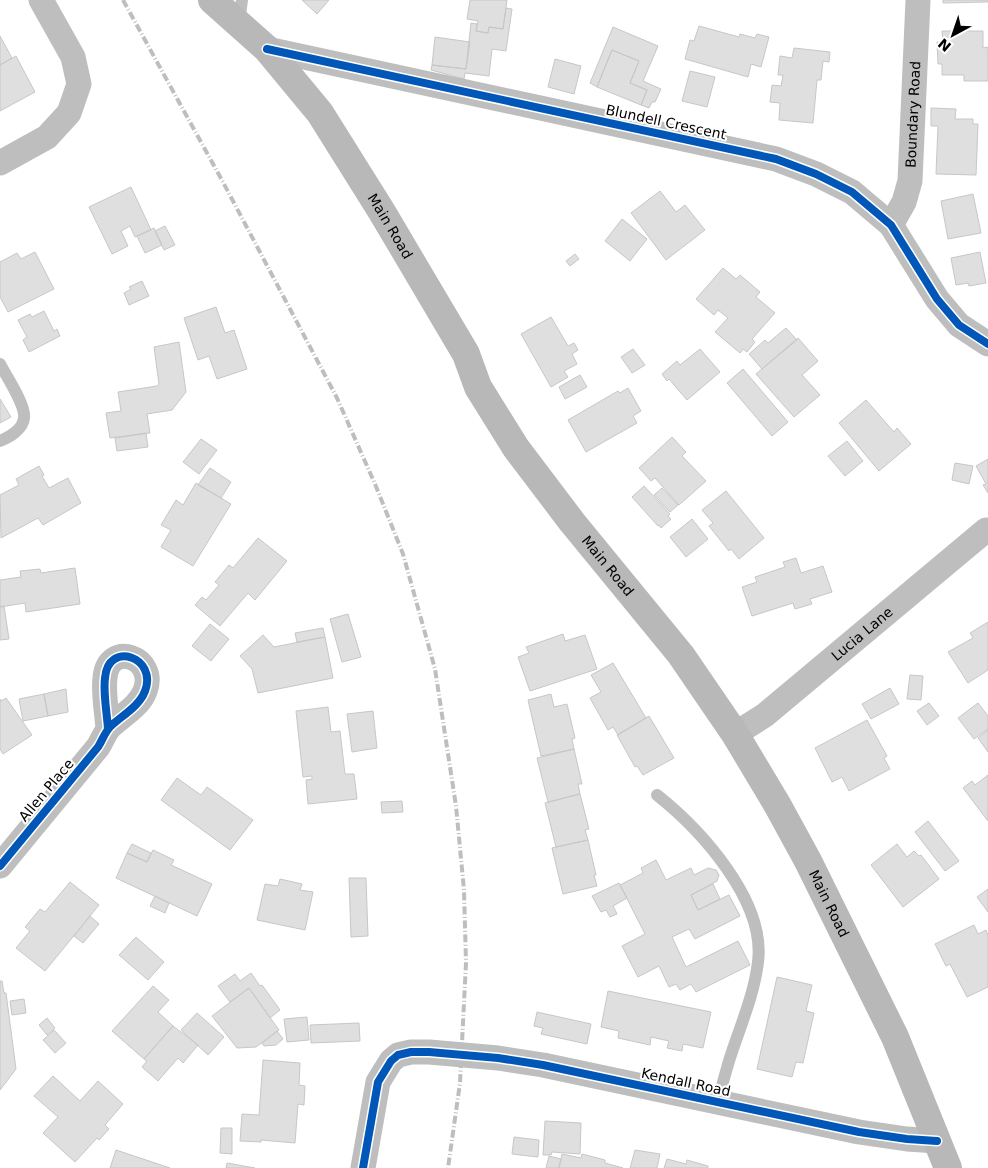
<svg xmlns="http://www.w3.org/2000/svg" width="988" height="1168" font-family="'DejaVu Sans',sans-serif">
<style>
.building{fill:#dfdfdf;stroke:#c7c7c7}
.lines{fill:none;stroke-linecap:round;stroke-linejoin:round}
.lane{stroke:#bebebe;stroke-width:12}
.street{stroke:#bebebe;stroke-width:25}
.secondary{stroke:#b8b8b8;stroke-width:28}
.rail{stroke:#bebebe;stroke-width:4;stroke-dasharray:8 2.5 1 2.5;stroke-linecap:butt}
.cycleway-casing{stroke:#fff;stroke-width:11}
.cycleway{stroke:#0057b8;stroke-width:8}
.labels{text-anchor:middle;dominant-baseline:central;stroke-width:4;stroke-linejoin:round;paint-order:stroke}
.street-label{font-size:14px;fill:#000;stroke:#fff}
</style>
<rect width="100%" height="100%" fill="#fff"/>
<path class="building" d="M302,0H329L317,14Z
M470,0H507L503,29L489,27L488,33L476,31L478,21L467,19Z
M943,0H988V2L943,3Z
M506,8L512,9L506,51L492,49L489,76L465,73L464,79L431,70L432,65L466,69L471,23L477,24L476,31L488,33L489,27L503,29Z
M699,26L739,37L740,34L755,38L757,34L769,37L761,67L751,64L748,77L685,59L690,40L694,41Z
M613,27L658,46L643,81L661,89L655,102H652L649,108L641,105L647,90L630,83L639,61L612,50L597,87L590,83Z
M942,31H983V48L988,47V81H964V75H942V64H938L937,42H943Z
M0,36L12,58L0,65Z
M435,37L470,42L466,69L432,65Z
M794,48L830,52L829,62L823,61L821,80H817L813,123L779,120L780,103L770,102L772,85L781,86L783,75H778L780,56L792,58Z
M612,50L639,61L630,83L647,90L641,105L597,87Z
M16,56L35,92L0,111V65Z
M555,59L581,66L574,94L548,87Z
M690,71L715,77L707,107L682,101Z
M931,108L956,109L955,119H973V124H978L976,175L936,174L938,126H931Z
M131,187L151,230L135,237L130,226L121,231L128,246L112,254L89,207Z
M660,191L676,212L685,205L705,230L666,260L631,213Z
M973,194L981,233L948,239L941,201Z
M622,219L647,239L630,261L605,241Z
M165,226L175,245L164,250L155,231Z
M154,228L162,245L145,253L137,236Z
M35,252L54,289L8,312L0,297V262L17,253L21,259Z
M980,252L986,283L969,286L968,283L956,285L951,258Z
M575,254L579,259L570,266L566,261Z
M723,268L736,279L740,275L760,292L756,297L775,313L752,339L755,342L747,352L743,349L740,353L715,332L728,318L718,310L714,315L696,299Z
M142,281L149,296L129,305L124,293L131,289L129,287Z
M216,307L225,333L234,330L247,369L217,379L209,356L198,360L184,318Z
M44,311L54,331L57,329L60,336L29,352L23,340L27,337L18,320L30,314L32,317Z
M551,317L568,346L574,343L578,350L572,354L577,364L564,371L568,377L551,387L521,334Z
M786,328L797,340L762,369L749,354L765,340L768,343Z
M798,338L818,361L802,375L820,395L794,417L756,374Z
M179,342L186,392L172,410L147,414L150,433L110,438L106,413L121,411L118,392L157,386L159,384L154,347Z
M633,349L645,365L632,373L621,357Z
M700,349L720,372L687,400L669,379L667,381L662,374L677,361L680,365Z
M743,369L788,422L772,436L727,383Z
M580,375L587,387L565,399L559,387Z
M628,388L641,411L633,416L637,423L586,452L568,420L618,391L620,393Z
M0,399L11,417L0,423Z
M866,400L894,432L897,428L911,444L879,471L839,423Z
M146,433L148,447L117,451L115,438Z
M672,437L686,452L682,456L706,481L679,505L655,478L651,481L639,468Z
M201,439L217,450L199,474L183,462Z
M847,441L863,461L845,476L828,456Z
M988,459V493L983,485L986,484L976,466Z
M955,463L973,466L969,484L952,480Z
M39,466L44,475L42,476L49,488L68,478L81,503L43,525L38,518L1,538L0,495L19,485L16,479Z
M210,468L231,482L221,498L198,485Z
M196,483L231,504L193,566L161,547L171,530L161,525L176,500L183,505Z
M644,486L670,514L668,516L671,519L661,528L659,525L658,526L632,497Z
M662,488L678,505L670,512L654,495Z
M726,491L764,538L739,559L731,549L729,551L709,526L713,523L702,510Z
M692,519L708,539L686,557L670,537Z
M258,538L287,561L255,600L248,593L220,626L195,605L202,597L206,600L219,585L215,582L229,565L233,568Z
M796,558L801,573L823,566L832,592L810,599L812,604L795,609L793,603L752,616L742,587L757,582L755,577L785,567L783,562Z
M75,568L80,604L26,612L25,603L0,607V580L21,577L20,571L40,569L41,573Z
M4,606L9,639L0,640V607Z
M348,614L361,657L342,662L330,619Z
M988,622V670L968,683L948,652L973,638L970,633Z
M210,624L229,639L211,661L192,646Z
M323,628L325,637L297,642L295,633Z
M563,634L565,641L585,635L597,669L530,691L518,657L529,653L526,647Z
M263,635L274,647L325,637L333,678L258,693L252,669L240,656Z
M613,663L646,718L618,735L613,727L608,730L590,698L601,692L591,675Z
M910,675L923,676L921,700L907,699Z
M890,688L899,704L871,719L862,704Z
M66,689L68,712L48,716L44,694Z
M44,694L48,716L23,721L19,699Z
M551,694L554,707L567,704L575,738L572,739L574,749L541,756L528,700Z
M6,698L32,735L3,754L0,749V699L1,701Z
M929,703L939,716L927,725L917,711Z
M978,703L988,716V729L974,739L958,718Z
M328,707L331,732L340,731L345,774H354L357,799L308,804L306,780L312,779V776L303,777L296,711Z
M373,711L377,748L352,752L347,714Z
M649,716L674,758L643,775L637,766L635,767L617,735Z
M867,720L887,756L884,758L890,769L849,791L842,777L832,782L815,748Z
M988,730V752L978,738Z
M574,749L582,784H578L580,794L548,802L537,758Z
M988,775V821L963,788L972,781L975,785Z
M177,778L201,795L207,787L253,820L230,850L161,800Z
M580,794L589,829L585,830L588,840L556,847L545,803Z
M402,801L403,812L382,813L381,802Z
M928,821L959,861L945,871L915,832Z
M588,840L596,875H594L597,886L563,894L552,848Z
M132,844L151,853L147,862L127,853Z
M897,844L907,857L914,851L919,856L921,855L939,879L903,907L871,865Z
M153,850L174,860L171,865L212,884L197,916L116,878L127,853L147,862Z
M656,860L666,880L691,868L694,875L708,868L716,870L719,875L717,881L691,895L698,910L729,895L740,916L695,939L689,929L672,937L686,967L738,941L750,965L696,992L691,984L680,990L676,984L669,987L659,966L638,977L622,946L645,934L620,885L643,873L641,868Z
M349,878H366L368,936L351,937Z
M280,879L302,884L300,890L313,892L305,930L257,920L265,884L278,886Z
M70,882L99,905L45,971L16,948L30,931L25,927L40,909L45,912Z
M619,883L627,898L613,906L617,914L610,917L606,910L601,912L592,896Z
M713,884L720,899L698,910L691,895Z
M988,889V912L977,897Z
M155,896L169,903L165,913L150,906Z
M90,916L99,924L83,943L74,936Z
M974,925L978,934L986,930L988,935V987L967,997L950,964L946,966L935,944Z
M136,937L164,962L148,980L119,955Z
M251,973L260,986L262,985L280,1010L270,1018L249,988L230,1002L218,986L235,974L240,981Z
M777,977L812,985L806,1011L814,1013L803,1063L796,1062L792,1077L757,1069Z
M0,981H2L4,993H6L16,1069L0,1090Z
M153,986L169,1000L158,1012L173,1026L144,1059L112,1031Z
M249,988L279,1030L256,1047L237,1048L212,1016Z
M608,991L711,1012L703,1048L683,1044L682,1051L667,1048L669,1041L651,1037L650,1045L618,1038L619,1031L601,1027Z
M24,999L26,1013L12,1015L10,1001Z
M537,1012L591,1024L587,1044L541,1034L543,1028L534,1026Z
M197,1013L224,1037L208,1055L181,1030Z
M307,1017L309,1040L287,1042L284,1019Z
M47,1018L55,1028L47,1035L39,1025Z
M359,1023L360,1041L311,1043L310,1025Z
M173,1026L198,1045L183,1063L178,1058L158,1081L142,1067L147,1061L144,1059Z
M54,1030L66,1043L55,1053L43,1040Z
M277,1031L283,1039L276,1045L264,1046L262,1043Z
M263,1060L300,1063L299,1085L305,1086L304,1105L298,1104L295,1143L261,1140V1142L240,1141L242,1114L259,1115Z
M53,1076L80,1101L98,1081L123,1104L105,1125L109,1129L99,1140L97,1138L75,1162L43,1133L58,1117L34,1096Z
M545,1121L581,1123L580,1154L552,1152L551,1155H543Z
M221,1128H232V1154L220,1153Z
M514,1137L539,1140L538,1157L512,1154Z
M116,1150L170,1168H110Z
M635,1150L660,1154L657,1168H630Z
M562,1154L581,1158L582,1154L605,1160V1163L623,1168H559Z
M549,1156L561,1159L559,1168H546Z
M667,1159L686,1164L687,1160L708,1166V1168H664Z
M227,1163L255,1168H226Z"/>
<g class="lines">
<path class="lane" d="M239,23L242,0
M0,364C6,376 26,405 24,418C23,429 10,437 0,441
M657,795C701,830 766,901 758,962C754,996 739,1029 729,1061C725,1075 721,1088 718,1102"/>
<g class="street">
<path d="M267,49L776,159L816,174L852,192L891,225L937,299L959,325L988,344"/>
<path d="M0,163L47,137L69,113L79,84L73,57L41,0"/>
<path id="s1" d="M891,225L904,202L910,181L918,0"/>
<path id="s2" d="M735,734L765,715L986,530"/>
<path d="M0,866L98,747C102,741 105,732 110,727C121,716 139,707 145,691C158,657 108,640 105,678C103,693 107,713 108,729"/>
<path d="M363,1168L378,1082L391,1061L398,1055L411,1052H429L498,1058L543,1065L859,1132L907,1139L937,1141"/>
</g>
<path class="secondary" id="s3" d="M212,0L267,49L320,113L382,212L466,354L478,387L516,448L572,522L681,655L735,734L778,806L808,861L895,1037L948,1168"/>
<path class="rail" d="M123,0L224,184L337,398L375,484L403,554L435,669L456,806L464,890L466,963L460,1083L448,1168"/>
<defs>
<path id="cycleway" d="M267,49L776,159L816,174L852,192L891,225L937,299L959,325L988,344
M0,866L98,747C102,741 105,732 110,727C121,716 139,707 145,691C158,657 108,640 105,678C103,693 107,713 108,729
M363,1168L378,1082L391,1061L398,1055L411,1052H429L498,1058L543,1065L859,1132L907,1139L937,1141"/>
</defs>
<use href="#cycleway" class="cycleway-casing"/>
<use href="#cycleway" class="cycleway"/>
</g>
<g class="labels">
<g class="street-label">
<text stroke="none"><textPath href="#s1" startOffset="115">Boundary Road</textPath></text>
<text transform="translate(666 122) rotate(12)">Blundell Crescent</text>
<text stroke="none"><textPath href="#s3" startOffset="290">Main Road</textPath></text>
<text stroke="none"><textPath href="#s3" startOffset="695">Main Road</textPath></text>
<text stroke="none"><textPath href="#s2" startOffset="162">Lucia Lane</textPath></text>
<text transform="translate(46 790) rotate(-50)">Allen Place</text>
<text stroke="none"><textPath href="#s3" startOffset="1100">Main Road</textPath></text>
<text transform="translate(686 1082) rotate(12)">Kendall Road</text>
</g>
</g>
<g transform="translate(953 35) rotate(220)" stroke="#ffffff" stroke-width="4" paint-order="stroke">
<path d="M0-4L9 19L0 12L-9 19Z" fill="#000000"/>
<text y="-8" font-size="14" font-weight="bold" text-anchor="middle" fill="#000000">N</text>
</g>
</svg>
